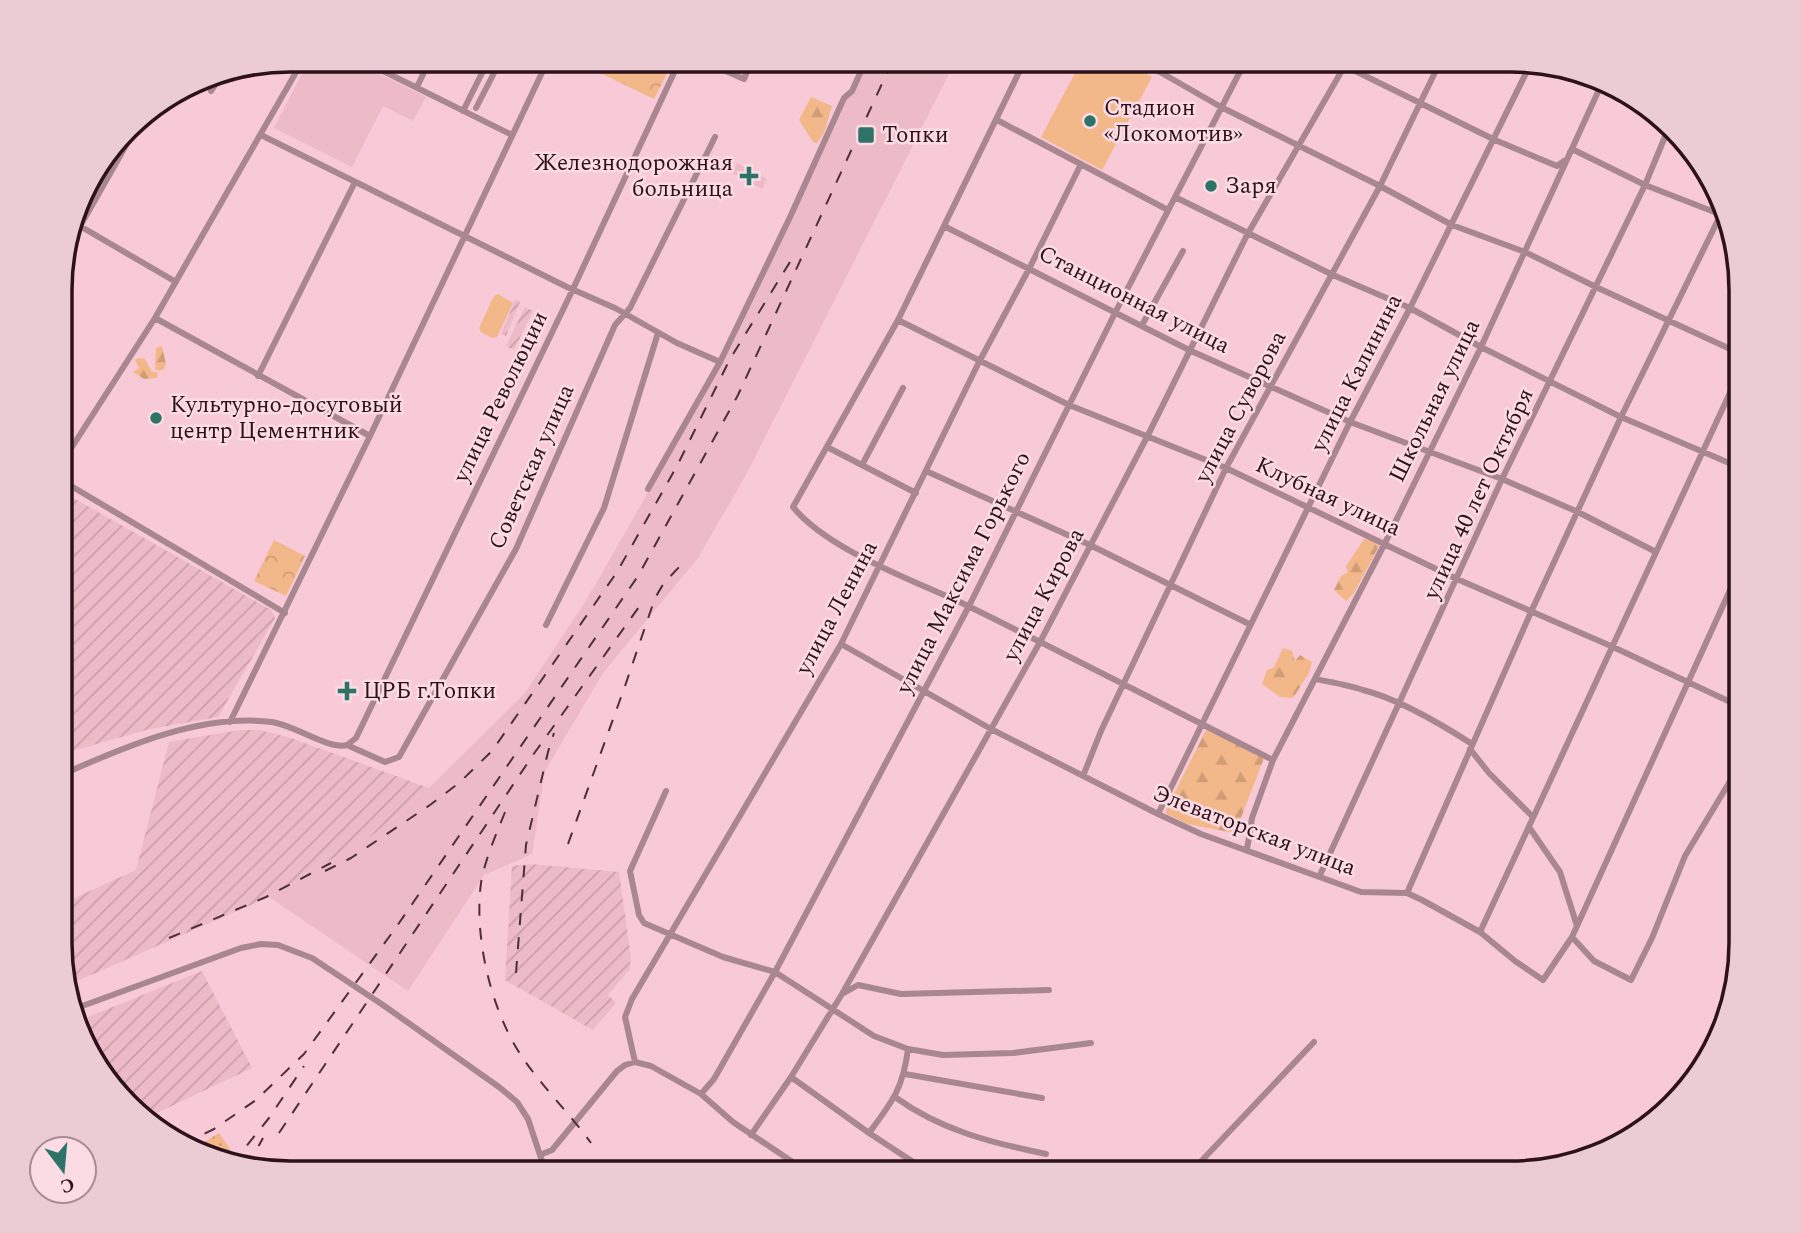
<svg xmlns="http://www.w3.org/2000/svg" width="1801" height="1233" font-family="Spectral,serif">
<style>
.built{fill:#edbac8}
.industrial{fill:url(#industrial-furrows)}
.grass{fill:url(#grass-dots)}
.forest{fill:url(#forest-firs)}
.park{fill:url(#park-crowns)}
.pitch{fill:#f3b889}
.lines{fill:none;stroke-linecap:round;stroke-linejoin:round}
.minor{stroke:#a88791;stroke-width:6}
.rail{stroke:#4d2f39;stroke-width:2;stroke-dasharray:12 12;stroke-linecap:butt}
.poi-dot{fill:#2e7367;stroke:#fbdbe4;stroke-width:2.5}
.labels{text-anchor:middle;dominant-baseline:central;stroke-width:5;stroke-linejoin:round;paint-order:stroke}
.poi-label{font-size:23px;fill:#2d121b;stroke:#fbdbe4;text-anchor:start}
.street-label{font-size:23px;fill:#2d121b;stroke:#fbdbe4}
.rim{fill:none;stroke:#2d121b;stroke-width:3.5}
</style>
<defs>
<pattern id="industrial-furrows" width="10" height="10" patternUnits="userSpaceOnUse" patternTransform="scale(1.75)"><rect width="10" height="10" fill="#edbac8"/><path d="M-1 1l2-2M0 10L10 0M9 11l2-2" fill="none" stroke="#cc9fab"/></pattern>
<pattern id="grass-dots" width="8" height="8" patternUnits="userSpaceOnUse" patternTransform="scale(1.75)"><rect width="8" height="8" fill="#f3b889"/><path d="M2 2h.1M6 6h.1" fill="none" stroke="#d19d76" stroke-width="1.8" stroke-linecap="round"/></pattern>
<pattern id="forest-firs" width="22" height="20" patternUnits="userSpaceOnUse" patternTransform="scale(1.75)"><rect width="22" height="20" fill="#f3b889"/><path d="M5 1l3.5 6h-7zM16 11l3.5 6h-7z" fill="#d19d76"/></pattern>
<pattern id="park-crowns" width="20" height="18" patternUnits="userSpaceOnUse" patternTransform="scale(1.75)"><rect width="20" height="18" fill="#f3b889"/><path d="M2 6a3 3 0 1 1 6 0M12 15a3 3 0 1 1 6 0" fill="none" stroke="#d19d76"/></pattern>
</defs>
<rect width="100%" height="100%" fill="#f8c9d6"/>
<path class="built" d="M309,60H352L426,97L413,121L383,106L352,167L274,128Z
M864,60H956L748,471L698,558L603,673L545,771L532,854L484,875L408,991L269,897L374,834L429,788L525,693L587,599L700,402Z
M737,163L767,179L762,189L732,173Z"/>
<path class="industrial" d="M515,300L520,302L506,336L501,334Z
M525,307L533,311L514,350L506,346Z
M61,491L271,610L275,618L218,717L150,729L61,754Z
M240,730H260L291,738L429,788L374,834L269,897L66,986L61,973V904L136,870L169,742Z
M531,864L619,872L631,958L629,970L608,995L616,1003L593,1030L505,980L512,866Z
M202,971L252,1068L144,1119L91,1059L78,1021Z"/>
<path class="grass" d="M219,1133L230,1149L223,1163L215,1161L193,1149Z"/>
<path class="forest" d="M811,97L832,106L824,133L817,143L813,142L799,120Z
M162,346L166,364L164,369L159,371L155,369L156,348Z
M139,358L145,359L151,371L158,373L157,378L144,379L133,372L139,368L135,360Z
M1364,539L1372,540L1379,546L1354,593L1346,601L1334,590L1341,576L1348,572L1346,566Z
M1283,648L1292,651L1295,661L1300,655L1312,662L1309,673L1293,698L1280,697L1262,684L1267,670L1274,667Z
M1207,728L1264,758L1236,831L1229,832L1188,824L1167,814L1166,810Z"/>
<path class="park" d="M573,60H674L654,99Z
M274,540L305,556L286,596L254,581Z"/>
<path class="pitch" d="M1082,60H1120L1152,77L1102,170L1041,137Z
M498,294L513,303L497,337L492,338L481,332L479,328L494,296Z"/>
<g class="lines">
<path class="minor" d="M361,60L512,135
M701,60L744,79L752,60
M1025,60L898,320L793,507C829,551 916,581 968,606C1070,656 1171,709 1273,760
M1139,60L1221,107L1380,186L1452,225L1525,252L1596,287L1741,354
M1333,60L1495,140L1557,166L1564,161
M417,87L430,60
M211,91L223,73
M476,108L494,73L488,60
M463,111L484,69
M997,120L1168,210
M261,135L567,287L615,308L677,343L720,362
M1570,152L1572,149L1645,185L1722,215
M1175,197L1333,275L1410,308L1481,347L1621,417L1741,468
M73,222L176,282
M944,226L1189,350L1350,422L1502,479L1578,512L1656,552
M62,258L145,112
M155,318L370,436
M898,320L1069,405L1226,468L1457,579L1611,646L1741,707
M1142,325L1183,251
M258,376L355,182
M827,447L916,493
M61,464L155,318L303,60
M862,465L903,388
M926,471L1090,545L1249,624
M61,480L285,613
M648,489L720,362L791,215L844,98L852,91L866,60
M546,625L604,508L658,333
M841,644L991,729L1158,814L1201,834L1361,892L1407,893L1422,900L1480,932L1515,961L1543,980L1572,937L1741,566
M1315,679C1331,682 1348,685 1363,690C1399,699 1441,724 1472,744
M230,722L370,436L548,60
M347,745L356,738L573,289L680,60
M347,745L385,762L399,757L516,549L615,325L630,308L715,137
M1470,749L1489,773L1533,817
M61,775C124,747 201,713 272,722C294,725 329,750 347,745
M1083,776L1101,731L1226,468L1380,186L1441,60
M666,791L630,871L639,915L644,923L723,957L775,972L874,1036L908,1049L943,1055L1013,1053L1091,1043
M1158,814L1350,422L1410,308L1532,61
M1529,827L1560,872L1577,926
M1247,849L1252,818L1273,760L1385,543L1481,347L1603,81
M1320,875L1502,479L1645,185L1669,127
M1407,893L1531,612L1621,417L1722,212
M1480,932L1741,369
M1572,937L1594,961L1631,980L1652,938L1685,856L1741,763
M844,993L858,985L901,994L1049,990
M74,1009L241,948L261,944L278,945L312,958L383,1005L499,1087L517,1102L528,1119L546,1173
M635,1062L625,1017L632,999L841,644L979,362L1030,267L1081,164
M905,1074L1042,1098
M791,1077L869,1133L930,1173
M701,1094L714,1079L775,972L969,606L1115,313L1246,60
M895,1097C940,1130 992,1143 1046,1154
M869,1133C892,1102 903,1089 908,1049
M751,1135L791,1077L842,994L1040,642L1147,437L1247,235L1348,60
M540,1155L552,1150L617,1071L625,1065L635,1062L651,1066L701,1094L733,1122L809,1173
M1190,1173L1314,1042"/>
<path class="rail" d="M505,812C496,835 485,859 481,883C474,936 490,1004 517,1049C538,1083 568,1111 591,1143
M568,844L625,686L655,598L664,583L681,565
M325,871L351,858L430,805L459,783L492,751L617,572L677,466L730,359L790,262
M169,938L266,897L331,863
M516,973L526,845L548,752L554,733
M279,1133L533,755L639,607
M183,1144L214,1129L256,1100L304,1054L397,926L638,576L738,395L893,60
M232,1164L269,1118L304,1066
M247,1167L263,1138"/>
</g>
<g class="poi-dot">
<circle cx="1090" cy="121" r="7"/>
<rect x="857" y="126" width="18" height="18" rx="3.5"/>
<path d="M745.5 165.5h7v7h7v7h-7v7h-7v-7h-7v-7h7z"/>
<circle cx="1211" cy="186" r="7"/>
<circle cx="156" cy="418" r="7"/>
<path d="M343.5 680.5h7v7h7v7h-7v7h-7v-7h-7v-7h7z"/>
</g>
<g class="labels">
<g class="poi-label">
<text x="1104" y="108">Стадион<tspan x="1104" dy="26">«Локомотив»</tspan></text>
<text x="882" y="135">Топки</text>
<text x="733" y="163" text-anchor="end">Железнодорожная<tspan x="733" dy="26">больница</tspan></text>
<text x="1225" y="186">Заря</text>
<text x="170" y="405">Культурно-досуговый<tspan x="170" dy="26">центр Цементник</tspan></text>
<text x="363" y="691">ЦРБ г.Топки</text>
</g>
<g class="street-label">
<text transform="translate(1134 300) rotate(27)">Станционная улица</text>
<text transform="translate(1357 373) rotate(-63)">улица Калинина</text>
<text transform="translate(501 397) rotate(-64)">улица Революции</text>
<text transform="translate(1435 401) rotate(-64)">Школьная улица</text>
<text transform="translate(1241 407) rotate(-62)">улица Суворова</text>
<text transform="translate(532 467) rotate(-66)">Советская улица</text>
<text transform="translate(1479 494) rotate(-65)">улица 40 лет Октября</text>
<text transform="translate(1328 497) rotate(25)">Клубная улица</text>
<text transform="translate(964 573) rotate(-63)">улица Максима Горького</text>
<text transform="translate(1044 595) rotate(-62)">улица Кирова</text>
<text transform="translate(837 608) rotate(-62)">улица Ленина</text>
<text transform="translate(1254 831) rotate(21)">Элеваторская улица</text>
</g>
</g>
<path d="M0 0H1801V1233H0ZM290 72H1511A218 218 0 0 1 1729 290V943A218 218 0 0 1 1511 1161H290A218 218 0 0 1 72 943V290A218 218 0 0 1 290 72Z" fill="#ebcbd4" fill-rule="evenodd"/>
<path class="rim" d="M290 72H1511A218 218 0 0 1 1729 290V943A218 218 0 0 1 1511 1161H290A218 218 0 0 1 72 943V290A218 218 0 0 1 290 72Z"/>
<g transform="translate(63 1170) rotate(164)"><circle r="33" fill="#fbdbe4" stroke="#a98b94" stroke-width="2"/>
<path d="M0-5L12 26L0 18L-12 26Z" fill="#2e7367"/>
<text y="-10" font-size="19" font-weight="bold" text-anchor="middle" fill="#2d121b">С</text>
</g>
</svg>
